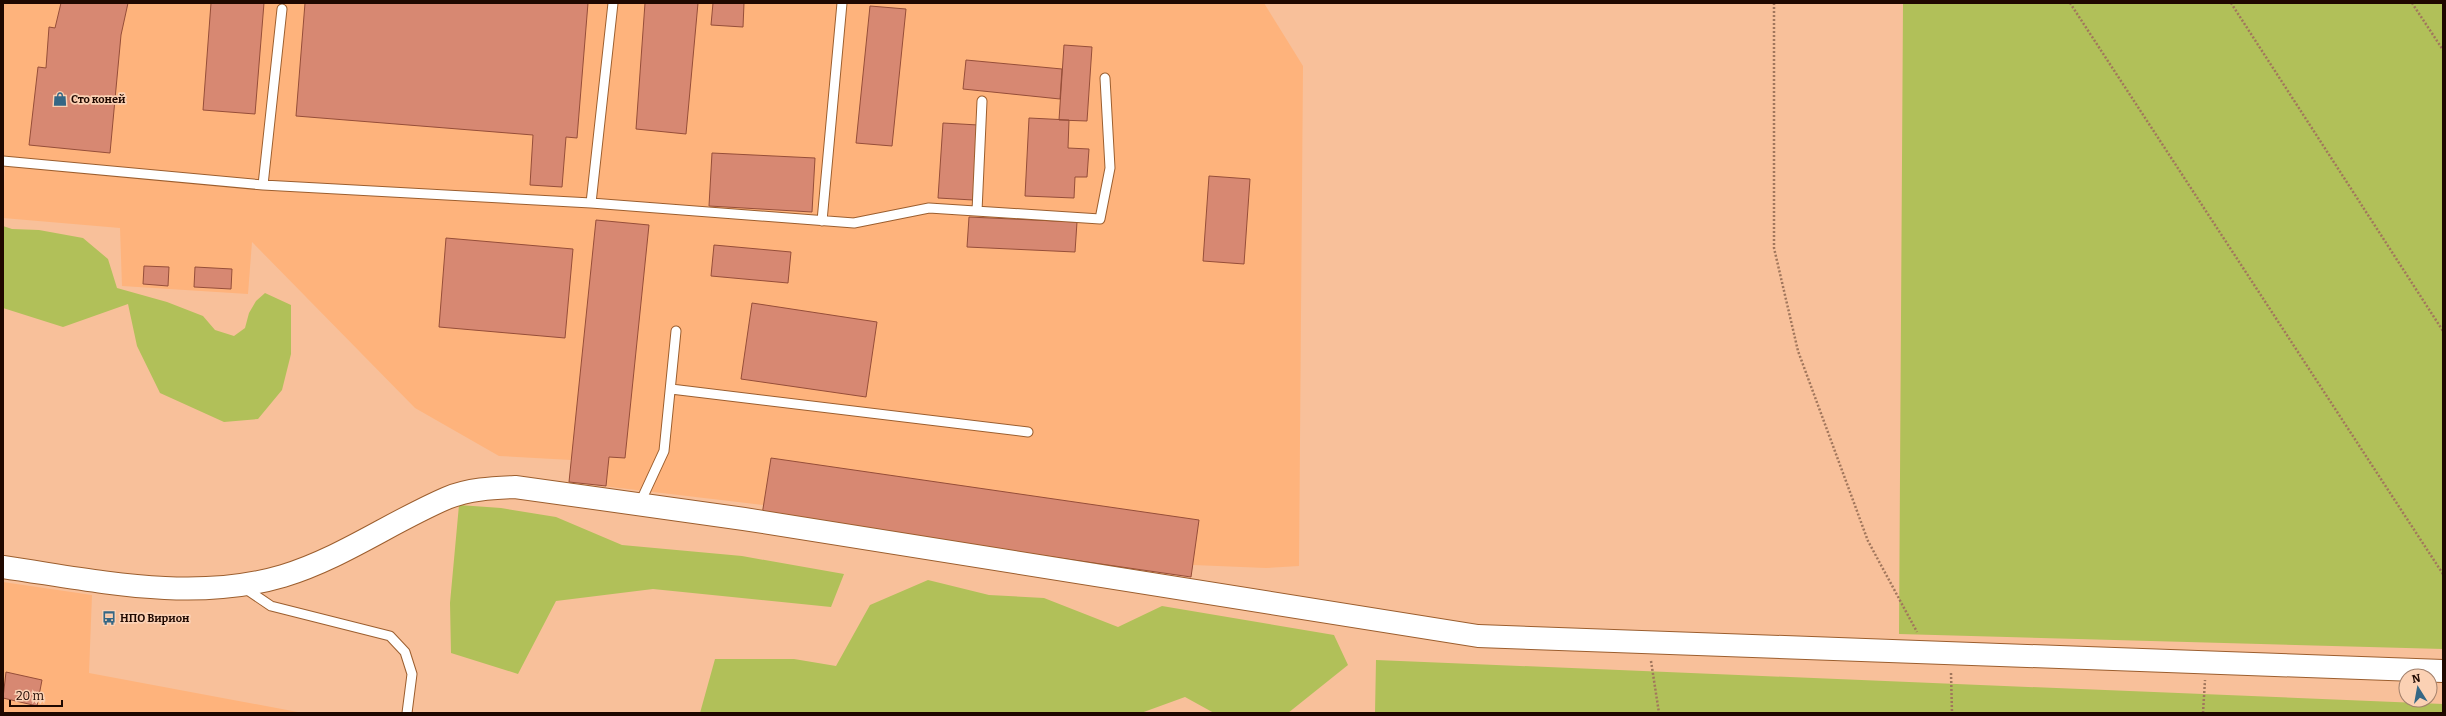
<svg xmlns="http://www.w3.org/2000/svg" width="2446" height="716" font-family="Bitter,serif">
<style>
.built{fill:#feb37c}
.green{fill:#b1c059}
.building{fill:#d78872;stroke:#964e39}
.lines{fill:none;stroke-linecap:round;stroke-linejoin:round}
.lane-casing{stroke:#9c5e2e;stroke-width:11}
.secondary-casing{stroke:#9c5e2e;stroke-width:24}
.path{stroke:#a1765c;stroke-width:2.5;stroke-dasharray:2 2;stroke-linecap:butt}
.lane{stroke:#fff;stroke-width:9}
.secondary{stroke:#fff;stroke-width:22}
.labels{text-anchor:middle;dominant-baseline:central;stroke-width:3.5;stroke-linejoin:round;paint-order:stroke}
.poi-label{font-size:11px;font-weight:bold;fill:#1f0800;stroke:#fbd1b4;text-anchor:start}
</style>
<rect width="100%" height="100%" fill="#f8c09a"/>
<path class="built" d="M3,3H1264L1303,66L1299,566L1266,568L1193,565L1191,577L762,515L763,505L569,482L571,460L499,456L415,408L252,242L248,294L122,286L120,228L3,218L5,159L3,158Z
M3,582L92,595L89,673L303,713H3Z"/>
<path class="green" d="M1903,3H2443V649L1899,634Z
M3,226L12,229L39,230L83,238L108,259L117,288L167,302L203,316L215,330L234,336L245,328L249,313L256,301L265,293L291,305V354L282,390L258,419L224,422L160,393L137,346L128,304L63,327L3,308Z
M459,505L501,508L556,517L622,545L742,556L844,574L831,607L653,589L556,601L518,674L451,653L450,603Z
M928,580L989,595L1044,598L1118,627L1162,606L1334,635L1348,665L1288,713H1214L1185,697L1141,713H700L715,659H794L836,666L870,605Z
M1376,660L2443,704V713H1375Z"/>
<path class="building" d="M61,3H128L121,35L110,153L29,145L38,67L46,68L49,27L55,28Z
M211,3H264L255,114L203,110Z
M305,3H588L577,138L566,137L562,187L530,185L533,135L296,116Z
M645,3H698L686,134L636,129Z
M713,3H744L743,27L711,25Z
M870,6L906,9L892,146L856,143Z
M1064,45L1092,47L1087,121L1059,120Z
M966,60L1062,69L1060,99L963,89Z
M1029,118L1069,120L1068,148L1089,149L1087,177H1075L1074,198L1025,196Z
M943,123L978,125L973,200L938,198Z
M712,153L815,158L812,212L709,206Z
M1209,176L1250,179L1244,264L1203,261Z
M969,217L1077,222L1075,252L967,247Z
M596,220L649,225L625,458L609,457L606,486L569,482Z
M446,238L573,249L565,338L439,327Z
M714,245L791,252L788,283L711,276Z
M144,266L169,267L168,286L143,284Z
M195,267L232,269L231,289L194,287Z
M752,303L877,322L866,397L741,379Z
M771,458L1199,520L1191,577L762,515Z
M6,672L42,680L37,706L3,698Z"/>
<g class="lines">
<defs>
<path id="lane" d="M3,161L263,185L591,203L854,223L929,208L1100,219L1110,168L1105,78
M263,185L282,9
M591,203L613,3
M977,211L982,101
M822,221L842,3
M671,389L1028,432
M639,505L664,451L676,331
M243,587L271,606L390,636L405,652L412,674L407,713"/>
<path id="secondary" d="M3,567C94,580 192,603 283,576C342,558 391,522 447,498C469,489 492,488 515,487L744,519L1478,636L2443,671"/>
</defs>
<use href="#lane" class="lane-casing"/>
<use href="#secondary" class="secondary-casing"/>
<path class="path" d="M1774,3V248L1798,351L1868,541L1917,632
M2070,3L2443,574
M2231,3L2443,331
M2412,3L2443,50
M1651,661L1659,713
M1951,673L1952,713
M2203,713L2205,680"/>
<use href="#lane" class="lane"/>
<use href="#secondary" class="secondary"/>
</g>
<defs>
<symbol id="shop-bare" viewBox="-9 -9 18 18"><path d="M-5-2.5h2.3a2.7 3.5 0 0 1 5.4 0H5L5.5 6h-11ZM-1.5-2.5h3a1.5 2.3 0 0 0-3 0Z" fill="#356785" stroke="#fbd1b4" stroke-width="2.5" paint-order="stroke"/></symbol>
<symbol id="bus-bare" viewBox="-9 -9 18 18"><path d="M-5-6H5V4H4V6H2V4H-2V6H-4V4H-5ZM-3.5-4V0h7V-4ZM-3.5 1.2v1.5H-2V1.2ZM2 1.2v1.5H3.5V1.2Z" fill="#356785" stroke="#fbd1b4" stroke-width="2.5" paint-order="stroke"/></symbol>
</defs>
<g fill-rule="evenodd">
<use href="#shop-bare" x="50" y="89" width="20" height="20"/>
<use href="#bus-bare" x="99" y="608" width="20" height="20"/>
</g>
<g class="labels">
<g class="poi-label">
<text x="71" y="99">Сто коней</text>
<text x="120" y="618">НПО Вирион</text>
</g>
</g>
<rect width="2446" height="716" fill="none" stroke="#1f0800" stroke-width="8"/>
<g transform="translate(2418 688) rotate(349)"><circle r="19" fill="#fbd1b4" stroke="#a3816c"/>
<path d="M0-3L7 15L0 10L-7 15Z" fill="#356785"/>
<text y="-6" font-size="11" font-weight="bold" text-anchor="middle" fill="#1f0800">N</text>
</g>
<path d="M10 700v6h52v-6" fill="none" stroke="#1f0800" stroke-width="2"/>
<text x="16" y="700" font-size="12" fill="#1f0800" stroke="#fbd1b4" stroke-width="3" paint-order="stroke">20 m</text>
</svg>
